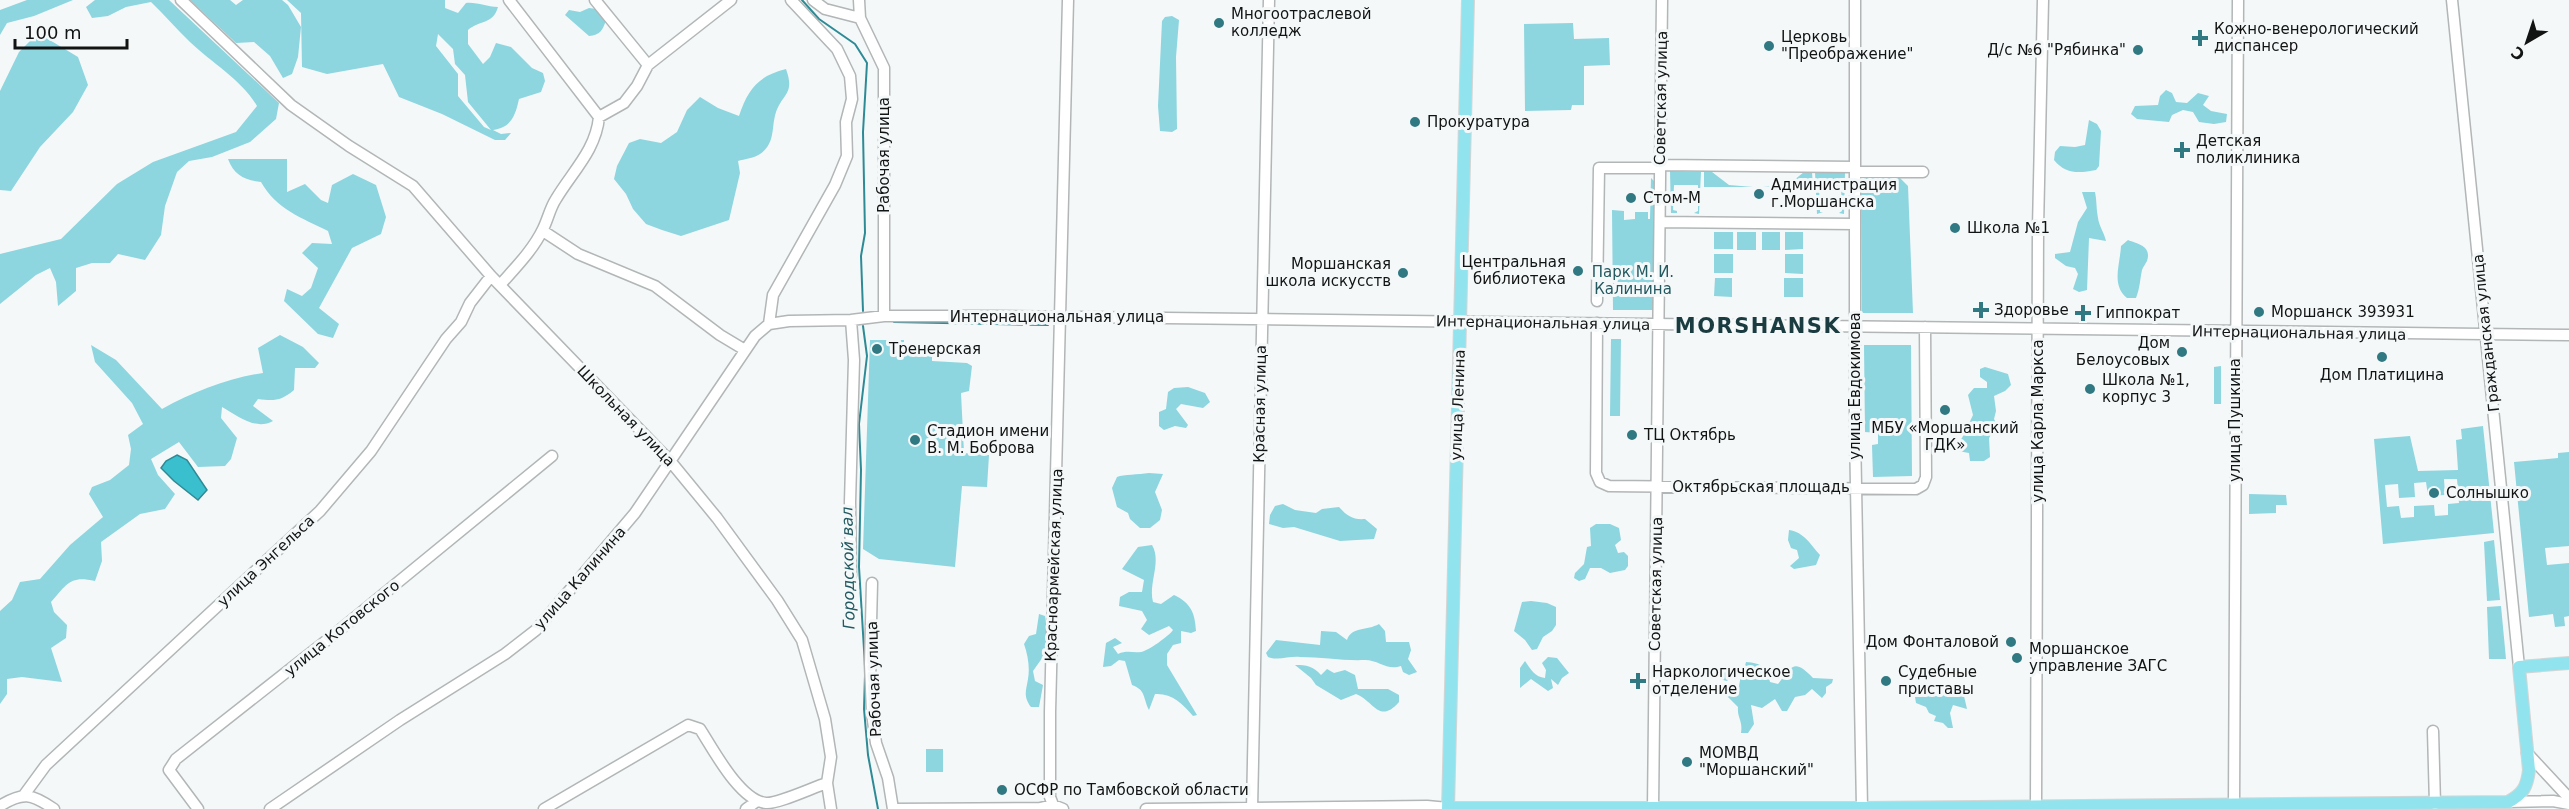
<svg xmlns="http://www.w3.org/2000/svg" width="2569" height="809" font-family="'DejaVu Sans',sans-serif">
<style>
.green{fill:#8dd5df;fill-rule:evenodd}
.water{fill:#3abfce;stroke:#2e8b96;stroke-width:1.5}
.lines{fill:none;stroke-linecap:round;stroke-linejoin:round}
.stream{stroke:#2e8b96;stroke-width:2}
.minor-casing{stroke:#b2b6b6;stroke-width:13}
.major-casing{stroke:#d4d5d5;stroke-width:14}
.minor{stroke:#fff;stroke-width:10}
.major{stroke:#91e4ee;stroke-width:12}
.poi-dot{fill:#317982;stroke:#f4f8f9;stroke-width:2}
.labels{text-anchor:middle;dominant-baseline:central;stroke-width:6;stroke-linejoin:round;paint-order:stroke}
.poi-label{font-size:15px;fill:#121313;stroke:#f4f8f9;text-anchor:start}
.street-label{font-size:15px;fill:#121313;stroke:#f4f8f9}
.park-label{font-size:15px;fill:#245960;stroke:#f4f8f9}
.water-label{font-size:16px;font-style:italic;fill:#235960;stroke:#f4f8f9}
.district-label{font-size:21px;font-weight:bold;letter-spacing:1.5px;fill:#1a3b40;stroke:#f4f8f9}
</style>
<rect width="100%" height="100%" fill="#f4f8f9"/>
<path class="green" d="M27,0H73L34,16L7,23L0,35V10Z
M95,0H169L279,103L276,119L250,142L212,157L189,161L177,172L165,206L161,235L145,260L118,254L110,263H92L76,268V291L58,306L56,282L50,268L36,275L0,304V254L61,239L117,184L153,162L236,132L257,106C242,80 212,63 190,42C176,29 165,15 151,2L126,7L108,16L92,18L86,7Z
M190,0H230L236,5L243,0H282L288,5L301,27L298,57L292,74L283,78L270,56L254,42L236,43Z
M287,0H445V8L458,13L466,3C478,2 486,7 498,7C493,25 479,20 468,30V44L483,64L490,57L496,43L511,47L532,68L543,73L545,81L541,92L519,99C515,117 511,127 493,130L501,134L511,133L505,140H495L442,114L399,97L383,64L327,74L302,67L301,13ZM438,34L453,49L455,64L465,75L468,102L491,130L484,127L458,96V74L436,46Z
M589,8L597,9L606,20C603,30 600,35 589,36L565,15L569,10L580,12Z
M1172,16L1179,20L1176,57L1177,129L1172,132L1160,131L1158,106L1162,21L1165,17Z
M1573,23L1574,39L1609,38L1610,65L1584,66V105H1572L1571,110L1525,111L1524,24Z
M38,33L78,57L88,85L73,112L40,147L11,191L0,190V91L19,52Z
M786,69C795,94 783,93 776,112C771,127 776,143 760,154C755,158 744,159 738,161L740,173L729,220L681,236L662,230L646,224L633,209L626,194L614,179L617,166L629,143L640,139L661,143L677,132L687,110L700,97L718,108L739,116C748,89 758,76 786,69Z
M2166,90L2172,93L2176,102L2187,103L2198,93L2209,96L2203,105L2211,111L2227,114L2226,122L2214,124L2199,122L2193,112L2183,110L2172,115L2169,122L2137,119L2131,114L2135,106L2158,105L2160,96Z
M2089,120L2097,124L2101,131L2099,166L2096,170C2080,173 2066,175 2054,160L2055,152L2060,146L2075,147L2085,145Z
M228,159H287V192L305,184L321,200L328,203L332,185L353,174L376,185L386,217L381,234L352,248L319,308L339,324L333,338L318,334L284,301L287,289L302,296L311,288L318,268L302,253L312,243L332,244L328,231C302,218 276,209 261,182C244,180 234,175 228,159Z
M1670,171L1701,172L1699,214L1694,213L1698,211V185H1674L1673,210L1677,211V213H1671Z
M1704,172H1712L1729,185L1753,187H1704Z
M1804,172H1812L1813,187H1763L1788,185Z
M1815,172H1845L1844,214L1839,213L1842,211L1841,186H1819L1820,212H1823L1817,214Z
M1861,176H1898L1908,186L1913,313H1862Z
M1651,178L1654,181L1653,310H1613L1612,210L1624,211V220L1635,219V212H1648V219H1650Z
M2082,192H2095C2097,201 2096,209 2098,218C2099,226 2104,232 2106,241L2089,238L2087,290L2079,292L2073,289L2078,274L2075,268L2066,266L2055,258V254L2070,252L2078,222L2087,208Z
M1714,232H1733V249H1714Z
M1737,232H1756V250H1737Z
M1762,232H1780V250H1762Z
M1785,232H1803V249L1785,250Z
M2128,240C2138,244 2152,246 2147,261C2146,263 2143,267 2142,270C2140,279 2140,288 2136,298H2127C2111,285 2120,265 2121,246Z
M1714,254H1733V273H1714Z
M1785,254H1803V274L1785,273Z
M1715,278H1732V297L1714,296Z
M1784,278H1803V297H1784Z
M280,335L303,347L319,363L315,368H295L294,390C281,401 274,401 258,399L253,406L273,421C255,431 237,415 222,407L221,418L237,438L231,459L225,466L198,467L179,442L151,459L158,475L175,494L165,509L140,514L101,542L102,561L95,581C70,575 67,584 51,602L54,612L67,625L66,638L51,648L62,682L22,677L7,679V694L0,704V611L12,600L20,582L40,579L70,545L103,517L89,494L92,487L110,480L129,465L131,449L128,435L143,424L132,403L95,362L91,345L116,360L162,409C193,392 228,378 263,373L258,348Z
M1611,339H1621L1620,416H1610Z
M870,340H904V345H922L923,351H932V361L967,363L972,366L969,391L961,393L964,453L989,455L987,487L962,486L955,567L879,559L863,549Z
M1864,345H1911L1912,476L1873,477L1872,445L1878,444V433L1865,432Z
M2221,366V404H2214V367Z
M1985,367L2008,374L2011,385L2005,391L1994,396L1996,411L1994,419L1997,425L1989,438L1990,457L1984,461H1970L1969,453L1958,451L1955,445L1962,438L1973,415L1968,395L1974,388H1987V382L1980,377V369Z
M1188,387L1205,393L1210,402L1203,408L1181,404L1176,409L1188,425L1186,428L1175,426L1164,430L1159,426V412L1166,409L1168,392L1174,388Z
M2483,426L2494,533L2383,544L2374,439L2410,436L2418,471L2458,470L2456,440L2462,439L2461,429ZM2444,479H2457L2459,503L2448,504V515L2435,516L2434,505L2414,506V517L2401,518L2399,506L2387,507L2385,485L2398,484L2399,498L2415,497L2414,483L2426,482L2428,496L2445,495Z
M2569,452V546L2545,548L2547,565L2569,563V616L2564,617L2565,626L2555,627L2553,614L2529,617L2514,462L2558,458V453Z
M1149,473L1163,474L1155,492L1162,510L1160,520L1150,528H1140L1130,519L1128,513L1117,507L1112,488L1117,477C1124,474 1138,475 1149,473Z
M2249,494L2286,495L2287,505H2276V513L2249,514Z
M1283,504L1295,510L1316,513L1322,509L1339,507C1347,516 1353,520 1365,519L1377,529L1374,539L1340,541L1294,527L1283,528L1269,524L1270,515L1275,506Z
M1596,524H1610L1619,528L1621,540L1615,545L1618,553L1624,552L1628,556V566L1625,570L1610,573L1601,568H1590L1585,579L1579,581L1574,578L1575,573L1584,564L1587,547L1591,546L1590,528Z
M1789,530C1804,532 1811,545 1820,555L1816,565L1794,569L1790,566L1799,558L1797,550L1791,548L1788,540Z
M2494,540L2500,600L2487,601L2484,542Z
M1152,545C1162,562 1148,583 1153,602L1161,604L1174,595C1191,603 1195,613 1196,631L1191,633L1181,631V643L1173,645L1167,654V665L1197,715L1193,716C1182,703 1172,693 1155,694L1149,710C1143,698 1146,690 1132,685L1125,661L1119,660L1111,666L1103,667L1106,643L1115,638L1122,643L1113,647L1118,654C1127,650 1132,653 1141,652C1148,651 1169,636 1173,630L1169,626L1149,635L1141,629L1147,620L1142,611L1119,606L1120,597L1129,592H1142L1144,580L1122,569L1138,547Z
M1531,601L1547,603L1556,607V625L1552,631L1543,637L1537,649L1532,650L1525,640L1514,631L1522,602Z
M2501,606L2506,659H2489L2487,607Z
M1039,614L1045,616L1048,637L1045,644V654L1033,671L1035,681L1043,685L1039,707H1031C1023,696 1026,691 1028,679C1030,668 1028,655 1024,644L1029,636L1036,634Z
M1379,624L1385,631L1386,642H1409L1411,650L1408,659L1417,672L1409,675L1403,672L1401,666C1387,671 1379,660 1365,660C1343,661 1322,657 1300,657C1288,656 1279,661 1268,657L1266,653L1276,640L1320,645L1321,631L1336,632L1347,640C1352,626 1367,631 1379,624Z
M1548,657L1557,658L1569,673L1562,678L1558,685L1551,679L1553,688L1548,691L1531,679L1520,688V668L1525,661C1531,670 1535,677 1545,678L1546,670L1542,663Z
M1746,662C1761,663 1767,667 1770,682L1778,684C1792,666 1794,658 1813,678L1833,679L1832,683L1826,687V693L1822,698L1812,689L1805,695L1795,697L1787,711H1782L1775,699L1762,708L1751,705L1754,724L1748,733H1741C1743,720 1737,718 1738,707L1727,696L1702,693L1693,687H1728L1735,690L1739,686L1741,675L1734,672L1727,681L1719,679L1712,672L1713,667H1732L1743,673Z
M1295,665C1307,665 1313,666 1321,675L1327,669L1334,673L1345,670L1355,675L1358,689H1388L1399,695V702C1379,725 1373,700 1356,694L1341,700L1316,685L1311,678Z
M1959,691L1964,696L1967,709L1953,705L1950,713L1953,728H1948L1943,723L1934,721L1936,716L1929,713L1926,707L1916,703L1915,697L1947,695L1952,692Z
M926,749H943V772H926Z"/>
<path class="water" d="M177,455L187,460L207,490L198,500L174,481L161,468L166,461Z"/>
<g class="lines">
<path class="stream" d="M802,0L819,19L855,44L867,63L863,132L865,233L861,256L863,311
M894,322L1048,325
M863,326L867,356L859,424L861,470L859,567L865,666
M865,675L864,709L868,755L878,809"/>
<defs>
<path id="minor" d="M181,0L291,105L349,146L413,186L491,276L671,462L717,518L777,600L802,640L825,719L831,757L827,783L831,809
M509,0L599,117
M595,0L648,65
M813,0L825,9L860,18
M859,0L860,18L884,68V316
M1855,0V432L1862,808
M2452,0L2519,667
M1660,165L1855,167
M1856,172H1923
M1660,222L1855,224
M543,231L578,254L655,286L720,335L745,350
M500,285C515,268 533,250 543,229C548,219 550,208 556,199C572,172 596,150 599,117L624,103L637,86L648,65L731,0
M1597,301L1599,168H1660
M1597,323L1596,473L1600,482L1609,486L1916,489L1923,485L1926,477L1925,327
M769,324L773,295L835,185L847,156L846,122L852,99L850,76L837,49L791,0
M851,575L850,502L854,360L851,320
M872,583L870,664L872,713L876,743L888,778L893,809L1040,808L1053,805L1063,809
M2433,731L2435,804
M2527,753L2569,798
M24,795L46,765L320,511L371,451L446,339L461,322L470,303L491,276
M2508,802L2553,801L2569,804
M1053,805L1050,797V712L1068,0
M2234,805L2238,0
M0,806C23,791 32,794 54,809
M2036,806L2038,228L2043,0
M198,809L169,770L176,759L336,633L552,456
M270,809L400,720L505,654L536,630L635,513L755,336L769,324L789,321L851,320L884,316H996L2569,335
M544,809L688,725L700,729C713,749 740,801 766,803C778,804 814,787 827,783
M746,809L757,801
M1146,809L1427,806L1448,808
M1252,809L1269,0
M1653,809L1662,0"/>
<path id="major" d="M1448,808H1862L2508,802C2523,794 2527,787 2529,770L2519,667L2569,663
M1448,809L1468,0"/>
</defs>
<use href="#minor" class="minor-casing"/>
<use href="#major" class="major-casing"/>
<use href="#minor" class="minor"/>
<use href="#major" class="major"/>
</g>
<g class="poi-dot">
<circle cx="1219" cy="23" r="6"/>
<path d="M2197 29h6v6h6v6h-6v6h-6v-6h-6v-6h6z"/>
<circle cx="1769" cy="46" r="6"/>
<circle cx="2138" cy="50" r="6"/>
<circle cx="1415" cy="122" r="6"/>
<path d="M2179 141h6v6h6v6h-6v6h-6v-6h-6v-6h6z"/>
<circle cx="1759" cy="194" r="6"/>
<circle cx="1631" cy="198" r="6"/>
<circle cx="1955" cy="228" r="6"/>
<circle cx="1578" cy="271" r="6"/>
<circle cx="1403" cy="273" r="6"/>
<path d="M1978 301h6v6h6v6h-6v6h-6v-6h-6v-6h6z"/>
<circle cx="2259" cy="312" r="6"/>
<path d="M2080 304h6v6h6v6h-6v6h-6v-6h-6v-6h6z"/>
<circle cx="877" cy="349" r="6"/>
<circle cx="2182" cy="352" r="6"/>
<circle cx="2382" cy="357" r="6"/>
<circle cx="2090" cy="389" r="6"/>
<circle cx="1945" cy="410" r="6"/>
<circle cx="1632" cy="435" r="6"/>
<circle cx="915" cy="440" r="6"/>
<circle cx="2434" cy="493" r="6"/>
<circle cx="2011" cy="642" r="6"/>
<circle cx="2017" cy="658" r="6"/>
<path d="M1635 672h6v6h6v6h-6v6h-6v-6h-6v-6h6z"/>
<circle cx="1886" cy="681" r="6"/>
<circle cx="1687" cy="762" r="6"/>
<circle cx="1002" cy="790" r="6"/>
</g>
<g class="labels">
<g class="poi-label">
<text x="1231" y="14">Многоотраслевой<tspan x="1231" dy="17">колледж</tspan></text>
<text x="2214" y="29">Кожно-венерологический<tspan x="2214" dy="17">диспансер</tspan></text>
<text x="1781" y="37">Церковь<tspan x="1781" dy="17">"Преображение"</tspan></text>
<text x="2126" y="50" text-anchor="end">Д/с №6 "Рябинка"</text>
<text x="1427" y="122">Прокуратура</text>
<text x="2196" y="141">Детская<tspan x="2196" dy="17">поликлиника</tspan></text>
<text x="1771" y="185">Администрация<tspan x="1771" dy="17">г.Моршанска</tspan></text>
<text x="1643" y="198">Стом-М</text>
<text x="1967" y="228">Школа №1</text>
<text x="1566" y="262" text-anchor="end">Центральная<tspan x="1566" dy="17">библиотека</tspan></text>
<text x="1391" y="264" text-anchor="end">Моршанская<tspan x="1391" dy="17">школа искусств</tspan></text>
<text x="1994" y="310">Здоровье</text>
<text x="2271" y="312">Моршанск 393931</text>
<text x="2096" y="313">Гиппократ</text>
<text x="2170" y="343" text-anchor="end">Дом<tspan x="2170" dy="17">Белоусовых</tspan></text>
<text x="889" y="349">Тренерская</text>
<text x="2382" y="375" text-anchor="middle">Дом Платицина</text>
<text x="2102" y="380">Школа №1,<tspan x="2102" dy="17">корпус 3</tspan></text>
<text x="1945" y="428" text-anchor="middle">МБУ «Моршанский<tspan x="1945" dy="17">ГДК»</tspan></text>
<text x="927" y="431">Стадион имени<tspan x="927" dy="17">В. М. Боброва</tspan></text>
<text x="1644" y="435">ТЦ Октябрь</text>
<text x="2446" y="493">Солнышко</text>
<text x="1999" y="642" text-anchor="end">Дом Фонталовой</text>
<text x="2029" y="649">Моршанское<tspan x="2029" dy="17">управление ЗАГС</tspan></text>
<text x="1652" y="672">Наркологическое<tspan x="1652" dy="17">отделение</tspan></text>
<text x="1898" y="672">Судебные<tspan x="1898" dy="17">приставы</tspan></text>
<text x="1699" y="753">МОМВД<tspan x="1699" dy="17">"Моршанский"</tspan></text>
<text x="1014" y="790">ОСФР по Тамбовской области</text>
</g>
<g class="street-label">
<text transform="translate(1661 98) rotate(-89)">Советская улица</text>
<text transform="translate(884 155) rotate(-90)">Рабочая улица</text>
<text x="1057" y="317">Интернациональная улица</text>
<text transform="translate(1543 323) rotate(1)">Интернациональная улица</text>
<text transform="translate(2299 333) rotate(1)">Интернациональная улица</text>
<text transform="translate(2486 333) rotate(-96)">Гражданская улица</text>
<text transform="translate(1855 386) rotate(-90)">улица Евдокимова</text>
<text transform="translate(1260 404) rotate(-89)">Красная улица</text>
<text transform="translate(1458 405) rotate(-88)">улица Ленина</text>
<text transform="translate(626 416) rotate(46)">Школьная улица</text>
<text transform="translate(2235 420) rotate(-90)">улица Пушкина</text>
<text transform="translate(2038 421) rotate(-90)">улица Карла Маркса</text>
<text x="1761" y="487">Октябрьская площадь</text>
<text transform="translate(266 561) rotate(-43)">улица Энгельса</text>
<text transform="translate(1054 565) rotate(-88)">Красноармейская улица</text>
<text transform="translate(580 578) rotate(-49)">улица Калинина</text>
<text transform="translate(1656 584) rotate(-89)">Советская улица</text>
<text transform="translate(342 628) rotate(-39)">улица Котовского</text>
<text transform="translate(874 679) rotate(-92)">Рабочая улица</text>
</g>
<g class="park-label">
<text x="1633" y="272">Парк М. И.<tspan x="1633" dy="17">Калинина</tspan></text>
</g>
<g class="water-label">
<text transform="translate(848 568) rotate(-91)">Городской вал</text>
</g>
<g class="district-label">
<text x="1758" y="326">MORSHANSK</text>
</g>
</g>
<g transform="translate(2527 42) rotate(219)" stroke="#f4f8f9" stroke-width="4.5" paint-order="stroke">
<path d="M0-4.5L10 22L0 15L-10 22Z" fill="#121313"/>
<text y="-9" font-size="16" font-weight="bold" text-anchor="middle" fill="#121313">С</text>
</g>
<path d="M15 39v9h112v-9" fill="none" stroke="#121313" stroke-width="3"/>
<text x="24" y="39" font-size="18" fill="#121313" stroke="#f4f8f9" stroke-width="4.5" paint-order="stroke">100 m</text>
</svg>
